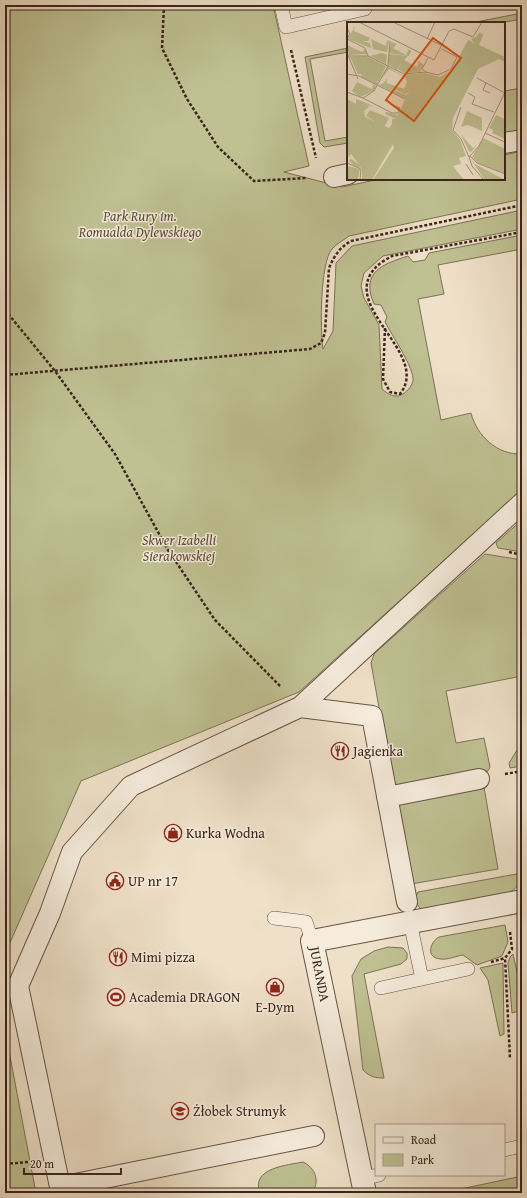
<svg xmlns="http://www.w3.org/2000/svg" width="527" height="1198" font-family="'Gentium Book Plus',serif">
<style>
.green{fill:#bfc193;stroke:#7d7257}
.lines{fill:none;stroke-linecap:round;stroke-linejoin:round}
.service-casing{stroke:#685346;stroke-width:14}
.pedestrian-casing{stroke:#685346;stroke-width:22}
.minor-casing{stroke:#685346;stroke-width:24}
.path{stroke:#3b241b;stroke-width:2.5;stroke-dasharray:3 2;stroke-linecap:butt}
.service{stroke:#f5ecdc;stroke-width:13}
.pedestrian{stroke:#f5ecdc;stroke-width:20}
.minor{stroke:#f5ecdc;stroke-width:22}
.labels{text-anchor:middle;dominant-baseline:central;stroke-width:3;stroke-linejoin:round;paint-order:stroke}
.park-label{font-size:14px;font-style:italic;fill:#5c4b39;stroke:#f5ecdc}
.poi-label{font-size:14px;fill:#3b241b;stroke:#f5ecdc;text-anchor:start}
.street-label{font-size:14px;fill:#3b241b;stroke:#f5ecdc}
.inset-road{fill:none;stroke:#a79583;stroke-width:1}
.view{fill:#d7540e;fill-opacity:0.15;stroke:#d7540e;stroke-width:2}
.inset-edge{fill:none;stroke:#3b241b;stroke-width:2}
</style>
<rect width="100%" height="100%" fill="#efe1c9"/>
<filter id="stains"><feTurbulence type="fractalNoise" baseFrequency=".005" numOctaves="4"/><feColorMatrix values="0 0 0 0 .2 0 0 0 0 .09 0 0 0 0 .02 0 0 0 .5 -.17"/></filter>
<radialGradient id="worn" r=".72"><stop offset=".6" stop-color="#630" stop-opacity="0"/><stop offset="1" stop-color="#630" stop-opacity=".3"/></radialGradient>
<path class="green" d="M5,5H273L309,166L284,172L342,187L380,179H504V155L522,151V199L349,236C344,240 336,244 332,249C320,263 320,330 323,349L333,331L336,263L352,246L522,210V229L383,256L364,273L361,286L364,298L379,325L382,389C388,394 394,398 401,395C406,393 412,386 413,381C415,369 391,334 385,322L387,317L381,305L374,304C360,272 383,264 408,256L413,262L425,260L429,253L522,235V249L438,265L444,294L418,299L441,420L471,413C477,436 497,455 522,454V490L299,692L81,781L5,954Z
M522,13V19L500,23H471Z
M348,48V52L310,59L325,141L348,137V143L324,147L320,143L305,57Z
M522,88V134L504,137V91Z
M522,520V552L498,548L496,543Z
M485,554L522,560V676L446,691L456,743L484,738L490,767L488,771L404,786L397,785L392,780L371,663L374,654Z
M522,742V766L510,768L509,763Z
M484,787L498,869L411,884L397,809L400,804Z
M522,873C521,880 518,887 512,891C494,902 445,907 423,911C416,905 414,900 418,892Z
M505,925L508,942L502,956L477,965L463,955C456,956 448,960 441,959C425,958 430,942 439,937Z
M388,947L403,948L407,953V959L401,964L364,974L384,1078C375,1078 370,1077 363,1070L352,976L361,959L374,951Z
M513,954L522,994V1010L512,1013L508,963L510,957Z
M503,963L504,1034L500,1036L488,980L480,968Z
M5,1030L36,1193H5Z
M303,1162C316,1168 320,1182 312,1193H260C250,1168 288,1165 303,1162Z
M522,1176V1193H442Z"/>
<g class="lines">
<defs>
<path id="service" d="M281,5L286,27L365,9
M274,918L306,922L312,941
M410,922L422,979L468,969
M381,988L422,979
M504,1150L522,1146
M363,1178L379,1175"/>
<path id="pedestrian" d="M504,143L522,140
M334,177L348,174
M300,707L372,716L407,902
M387,797L479,779
M314,1136L60,1187L18,986L50,913L72,852L131,786L300,707L522,503"/>
<path id="minor" d="M365,1193L312,941L522,901"/>
</defs>
<use href="#service" class="service-casing"/>
<use href="#pedestrian" class="pedestrian-casing"/>
<use href="#minor" class="minor-casing"/>
<path class="path" d="M164,5L162,48L187,99L218,147L254,181L307,178
M291,50L316,158
M5,310L55,371L115,454L168,550L215,620L280,686
M385,328L383,379L390,392L400,394C432,353 336,306 377,266C381,262 387,259 392,256L522,232
M5,375L310,349L321,343L325,333L329,268C334,256 340,247 351,241L522,205
M509,552L522,555
M505,774L522,771
M510,932L512,949L505,958L510,1058
M491,962L505,958
M5,1164L28,1162"/>
<use href="#service" class="service"/>
<use href="#pedestrian" class="pedestrian"/>
<use href="#minor" class="minor"/>
</g>
<defs>
<symbol id="restaurant-ring" viewBox="-11 -11 22 22"><circle r="9.5" fill="#f5ecdc" stroke="#8f2418" stroke-width="1.5"/><path d="M-5-6h1v4h1v-4h1v4h1v-4h1v5L-1.5 .5V6h-2V.5L-5-1ZM5-6V6H3V1.5H1.5Q1.5-4 5-6Z" fill="#8f2418"/></symbol>
<symbol id="shop-ring" viewBox="-11 -11 22 22"><circle r="9.5" fill="#f5ecdc" stroke="#8f2418" stroke-width="1.5"/><path d="M-5-2.5h2.3a2.7 3.5 0 0 1 5.4 0H5L5.5 6h-11ZM-1.5-2.5h3a1.5 2.3 0 0 0-3 0Z" fill="#8f2418"/></symbol>
<symbol id="civic-ring" viewBox="-11 -11 22 22"><circle r="9.5" fill="#f5ecdc" stroke="#8f2418" stroke-width="1.5"/><path d="M-.6-6.5H3V-4.5H.6V-3L4-1V1h2V6H-6V1h2V-1L-.6-3ZM-1.2 2.5V6h2.4V2.5Z" fill="#8f2418"/></symbol>
<symbol id="stadium-ring" viewBox="-11 -11 22 22"><circle r="9.5" fill="#f5ecdc" stroke="#8f2418" stroke-width="1.5"/><path d="M0-5a6.5 5 0 1 0 0 10a6.5 5 0 1 0 0-10ZM-3.5-1.8h7v3.6h-7Z" fill="#8f2418"/></symbol>
<symbol id="school-ring" viewBox="-11 -11 22 22"><circle r="9.5" fill="#f5ecdc" stroke="#8f2418" stroke-width="1.5"/><path d="M0-5L7-2L0 1L-7-2ZM-4 1L0 2.5L4 1V4Q0 6-4 4Z" fill="#8f2418"/></symbol>
</defs>
<g fill-rule="evenodd">
<use href="#restaurant-ring" x="330" y="741" width="20" height="20"/>
<use href="#shop-ring" x="163" y="823" width="20" height="20"/>
<use href="#civic-ring" x="105" y="871" width="20" height="20"/>
<use href="#restaurant-ring" x="108" y="947" width="20" height="20"/>
<use href="#shop-ring" x="265" y="977" width="20" height="20"/>
<use href="#stadium-ring" x="106" y="987" width="20" height="20"/>
<use href="#school-ring" x="170" y="1101" width="20" height="20"/>
</g>
<g class="labels">
<g class="park-label">
<text x="140" y="216">Park Rury im.<tspan x="140" dy="16">Romualda Dylewskiego</tspan></text>
<text x="179" y="540">Skwer Izabelli<tspan x="179" dy="16">Sierakowskiej</tspan></text>
</g>
<g class="poi-label">
<text x="353" y="751">Jagienka</text>
<text x="186" y="833">Kurka Wodna</text>
<text x="128" y="881">UP nr 17</text>
<text x="131" y="957">Mimi pizza</text>
<text x="129" y="997">Academia DRAGON</text>
<text x="275" y="1007" text-anchor="middle">E-Dym</text>
<text x="193" y="1111">Żłobek Strumyk</text>
</g>
<g class="street-label">
<text transform="translate(320 974) rotate(79)">JURANDA</text>
</g>
</g>
<g transform="translate(347 22)">
<rect width="158" height="158" fill="#efe1c9"/>
<path d="M8,4L7,9L23,16L21,19H15L23,21L24,26L1,17ZM133,10L136,13L132,23L158,35V40L152,37L131,47L106,96L105,108L113,118L119,134L112,136L114,142L106,144L117,158H26L47,126L46,122L25,158H15V146L7,144L2,138L4,137L12,142L4,132L1,135L0,129V77L9,82V77L22,82L26,85L20,83L22,85L17,89L18,95L42,106L45,102V97H49L38,92L39,90L51,93L58,78L43,69L47,68L59,73L63,69L58,72L47,67L43,69L32,63L37,61L40,56V61L57,67L60,60L58,55L42,47L34,58L41,45L55,53L78,51L93,55L105,48L120,20L122,18L128,22L124,17L129,15ZM24,17L39,24L40,18L42,19L40,30L26,27ZM44,20L50,22L46,26L59,33L62,27L64,29L62,34L42,31ZM0,23L15,30L18,27L20,32L2,33ZM35,31L40,33L39,42L23,34ZM42,32L61,34L57,38L70,45L72,39L77,43L73,50L58,51L51,48L54,41L50,48L42,43ZM19,34L39,44L32,59H28L31,60L30,63L14,55L15,52H11L3,35ZM10,60L25,67L26,62L29,64L27,69L13,75L5,69ZM23,88L42,96L37,105L19,94ZM120,89L135,96V109L121,103L114,105ZM149,93L158,97V117L145,111L146,108L142,106ZM114,113L126,126L130,123L123,131ZM136,116L158,127V152L131,141L125,135ZM123,136L128,142L158,158H138ZM0,144L13,147L11,157H0Z" fill="#bfc193"/>
<path class="inset-road" d="M12,0L87,38M46,0L94,23M0,6L3,12L0,17L18,26L21,34M80,17L88,0M0,31L11,57M0,34H21L57,52L79,50L91,53L104,47L110,35L95,27M87,38L102,9L107,7L126,15L135,0M79,50L75,47L81,36M0,52L12,54L56,76M130,56L158,71M139,61L136,68L143,71M0,70L16,76L27,69L41,44L43,19M121,71L128,75L125,82L147,90M16,76L45,91H51L53,86L48,84M114,85L106,108L114,117L122,135M138,111L158,120M123,134L130,141L158,152M0,141L14,147L13,158M119,142L126,153M137,158L125,144L122,135L132,124L158,70"/>
<path class="view" d="M86,16L114,36L67,99L39,78Z"/>
<rect width="158" height="158" class="inset-edge"/>
</g>
<rect width="527" height="1198" fill="none" stroke="#efe1c9" stroke-width="20"/>
<rect x="6" y="6" width="515" height="1186" fill="none" stroke="#3b241b" stroke-width="2"/>
<rect x="10" y="10" width="507" height="1178" fill="none" stroke="#3b241b"/>
<rect x="375" y="1124" width="130" height="52" fill="#f5ecdc" stroke="#ab9c8f"/>
<rect x="383" y="1137" width="20" height="6" fill="#f5ecdc" stroke="#ab9c8f"/>
<text x="411" y="1144" font-size="12" fill="#3b241b">Road</text>
<rect x="383" y="1154" width="20" height="12" fill="#bfc193" stroke="#ab9c8f"/>
<text x="411" y="1164" font-size="12" fill="#3b241b">Park</text>
<path d="M24 1168v6h97v-6" fill="none" stroke="#3b241b" stroke-width="2"/>
<text x="30" y="1168" font-size="12" fill="#3b241b" stroke="#f5ecdc" stroke-width="3" paint-order="stroke">20 m</text>
<rect width="100%" height="100%" filter="url(#stains)"/>
<rect width="100%" height="100%" fill="url(#worn)"/>
</svg>
